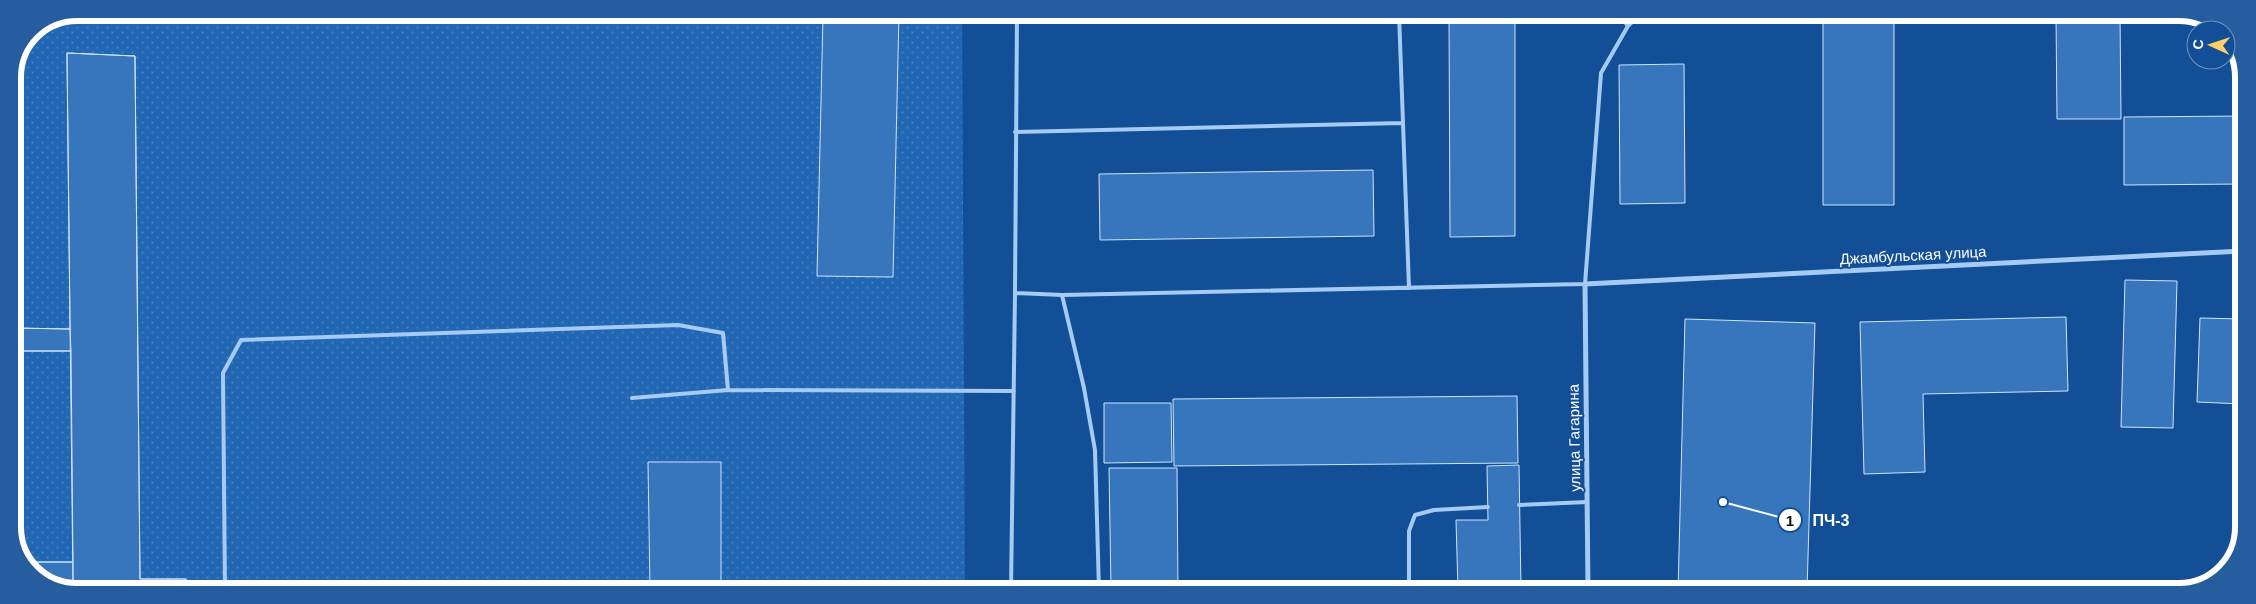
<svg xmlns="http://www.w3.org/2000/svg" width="2256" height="604" font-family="Helvetica,sans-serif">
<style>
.park{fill:url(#park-dots)}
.building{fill:#3776bd;stroke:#cde4fd}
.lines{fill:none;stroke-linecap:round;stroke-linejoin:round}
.service{stroke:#a5caf3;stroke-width:4}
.minor{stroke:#a5caf3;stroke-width:5}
.labels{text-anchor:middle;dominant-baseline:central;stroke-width:4;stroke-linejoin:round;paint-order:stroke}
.street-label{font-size:15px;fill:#fff;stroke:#134f97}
.rim{fill:none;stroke:#fff;stroke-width:6}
.leader{fill:none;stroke:#fff;stroke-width:2}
.callout-dot{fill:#fff;stroke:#134f97;stroke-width:2}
.mark-label{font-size:15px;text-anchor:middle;font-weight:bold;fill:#111}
.callout-label{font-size:16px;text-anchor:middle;font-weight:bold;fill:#fff;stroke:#134f97;stroke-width:4;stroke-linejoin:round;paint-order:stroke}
</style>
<defs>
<pattern id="park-dots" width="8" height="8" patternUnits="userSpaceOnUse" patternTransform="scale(1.25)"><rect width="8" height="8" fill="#2267b4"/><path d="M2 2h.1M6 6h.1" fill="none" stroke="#437ebf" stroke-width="1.8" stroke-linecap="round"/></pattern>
</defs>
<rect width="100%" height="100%" fill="#134f97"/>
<path class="park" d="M77,13H962L965,590L61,589L28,569L13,531V77L32,31Z"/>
<path class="building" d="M753,13H899L893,277L817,276L823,15Z
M1449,14H1515V236L1450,237Z
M1823,14H1894V205H1823Z
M2056,15H2120L2121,119H2057Z
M67,53L135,56L140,579H186V589H60L28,569L26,562H73L71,351H13V328L70,329Z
M67,53L135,56L140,579H186V589H73Z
M1684,64L1685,203L1620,204L1619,65Z
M2243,116V184L2124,185V117Z
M1373,170L1374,236L1100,240L1099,174Z
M2125,280L2177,281L2173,428L2121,427Z
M2066,317L2068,391L1923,394L1925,472L1864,474L1860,322Z
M2200,318L2242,319V404L2197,402Z
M1685,319L1815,323L1807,591H1678Z
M13,328L70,329L71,351H13Z
M1517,396L1518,463L1174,466L1173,399Z
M1104,403H1171L1172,462L1104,463Z
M648,462H721V590H650Z
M1519,465L1521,591H1458L1456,520H1488L1487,466Z
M1109,468H1177L1178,590H1111Z
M26,562H73V589H60L28,569Z
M2016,587H2091V591H2016Z"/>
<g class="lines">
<path class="service" d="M1399,14L1403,123
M1619,14L1628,26
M1015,132L1403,123L1409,288
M1015,293L1062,295L1585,284L1601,73L1628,26L1640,14
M1062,295L1084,388L1095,450L1099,590
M632,398L728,390L1014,391
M1519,505L1587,502
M225,590L223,373L241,340L678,325L723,333L728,390
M1011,590L1015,293L1017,13
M1409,591V531L1415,515L1434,510L1488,507"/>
<path class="minor" d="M1588,591L1585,284L2243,251"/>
</g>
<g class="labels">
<g class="street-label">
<text transform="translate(1913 255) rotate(-3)">Джамбульская улица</text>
<text transform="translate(1574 438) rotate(-91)">улица Гагарина</text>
</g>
</g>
<path d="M0 0H2256V604H0ZM77 21H2179A56 56 0 0 1 2235 77V527A56 56 0 0 1 2179 583H77A56 56 0 0 1 21 527V77A56 56 0 0 1 77 21Z" fill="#265d9f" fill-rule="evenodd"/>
<path class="rim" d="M77 21H2179A56 56 0 0 1 2235 77V527A56 56 0 0 1 2179 583H77A56 56 0 0 1 21 527V77A56 56 0 0 1 77 21Z"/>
<path class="leader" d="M1723 502L1790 520"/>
<g class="callout-dot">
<circle cx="1723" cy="502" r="5"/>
<circle cx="1790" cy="520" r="12"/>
</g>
<g class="mark-label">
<text x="1790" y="526">1</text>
</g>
<g class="callout-label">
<text x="1831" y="526">ПЧ-3</text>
</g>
<g transform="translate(2211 45) rotate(273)"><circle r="24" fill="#134f97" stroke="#7195c1"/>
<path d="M0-4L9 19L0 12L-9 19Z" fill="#ffd067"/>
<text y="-8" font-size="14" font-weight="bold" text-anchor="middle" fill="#ffffff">С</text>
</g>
</svg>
